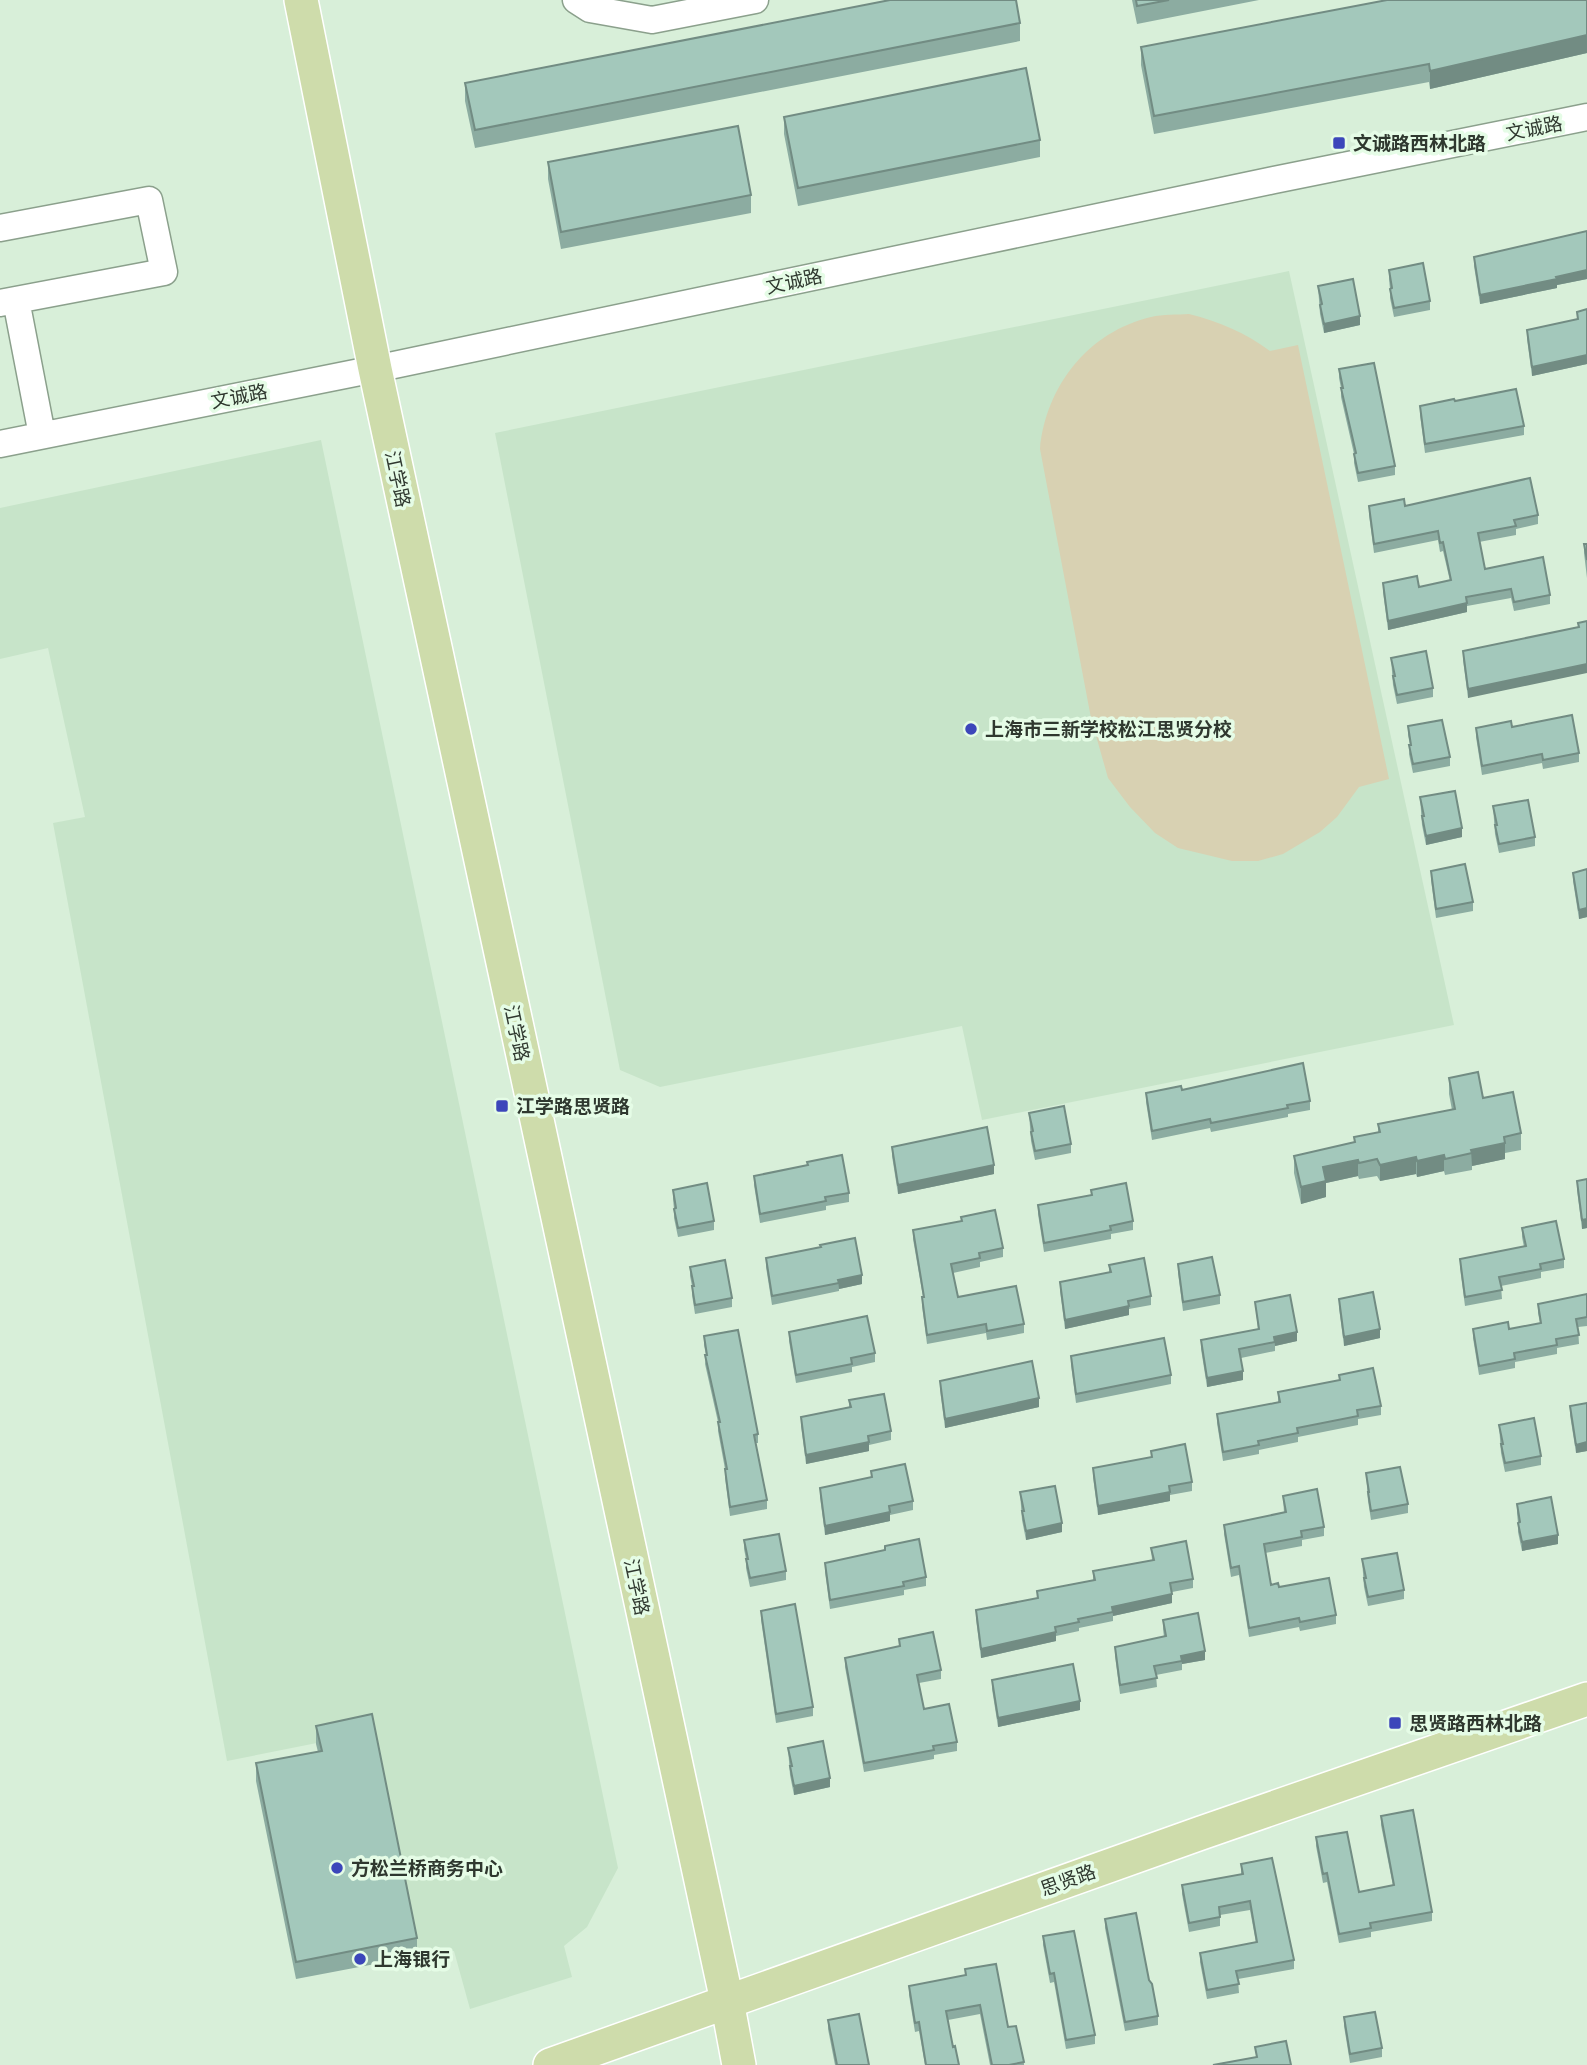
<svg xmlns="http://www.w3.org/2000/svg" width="1587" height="2065" font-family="'PT Sans','Noto Sans SC',sans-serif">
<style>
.built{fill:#c7e4c9}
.pitch{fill:#d8d1b2}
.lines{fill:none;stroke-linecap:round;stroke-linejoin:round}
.minor-casing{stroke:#8ba08c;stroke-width:29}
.major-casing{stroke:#fff;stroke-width:36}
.minor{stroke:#fff;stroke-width:26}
.major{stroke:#cedcab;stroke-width:33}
.wall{fill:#8caca1}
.shaded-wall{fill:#728c83}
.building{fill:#a3c8bb;stroke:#728c83;stroke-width:2}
.poi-dot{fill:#3c46ba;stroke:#e5fce6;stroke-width:2.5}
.labels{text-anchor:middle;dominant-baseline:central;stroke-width:7;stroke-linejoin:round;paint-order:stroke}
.street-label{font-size:19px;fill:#2f382f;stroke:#e5fce6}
.poi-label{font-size:19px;font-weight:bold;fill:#2f382f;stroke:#e5fce6;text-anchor:start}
</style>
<rect width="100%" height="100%" fill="#d8efd9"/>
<path class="built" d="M1289,271L1454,1025L982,1120L962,1026L660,1087L620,1070L495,433Z
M321,440L618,1868L587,1927L564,1946L572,1977L470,2009L454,1951L417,1956L372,1732L227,1761L53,823L85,817L48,648L0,659V508Z"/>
<path class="pitch" d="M1189,314C1220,322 1244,332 1270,351L1298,345L1389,779L1359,787L1337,817L1320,832L1283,854L1258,861H1232L1178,848L1155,833L1130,807L1108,778L1091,718L1040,449C1046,386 1088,332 1151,317C1163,314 1177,315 1189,314Z"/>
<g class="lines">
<defs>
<path id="minor" d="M576,0L590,9L652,20L755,0
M0,228L149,200L164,272L0,303
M16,300L42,435
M0,444L375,369L1274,180L1587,117"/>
<path id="major" d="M301,0L375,369L727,2001L739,2065
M550,2065L1201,1833L1587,1699"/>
</defs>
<use href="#minor" class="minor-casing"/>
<use href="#major" class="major-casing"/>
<use href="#minor" class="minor"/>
<use href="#major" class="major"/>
</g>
<path class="wall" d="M1132,0H1259L1137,24Z
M1587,0V53L1430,89L1429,82L1154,134L1141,65V47Z
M1020,23V41L475,148L465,101V83Z
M784,117L1040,140V157L798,206L784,134Z
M548,162L751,195V213L561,249L548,179Z
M1587,231V279L1557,285V288L1480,304L1474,266V257Z
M1389,270L1430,301V310L1394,317L1390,298V289L1389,279Z
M1318,286L1360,325L1324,333L1320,314Z
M1587,309V364L1532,376L1527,339V330L1577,319V312Z
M1339,369L1395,466V475L1358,482L1354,463V454L1341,397V388L1339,378Z
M1455,401L1524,426V435L1425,453L1420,415V406Z
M1369,506H1405L1538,515V524L1516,529V535L1479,542L1485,569L1550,595V604L1514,611L1511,598L1467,606V612L1388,630L1383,592V583L1419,587L1450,581L1443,551L1440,552L1438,540L1374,553L1369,515Z
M1584,544H1587V578L1584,553Z
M1587,621L1468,698L1463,660V651L1578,627V623Z
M1391,658L1433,688V697L1397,704L1393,685Z
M1408,726L1450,757V766L1413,773L1409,754L1410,745L1408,735Z
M1512,727L1579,753V762L1543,769L1542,763L1482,775L1476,737V728Z
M1420,797L1462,837L1426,845L1422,825Z
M1493,806L1535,837V846L1499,853L1495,834Z
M1587,869V917L1579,919L1573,881V873Z
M1431,871L1473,902V911L1436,918L1431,880Z
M1449,1078L1483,1098L1521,1133V1150L1505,1153V1159L1472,1166V1170L1445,1175L1444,1171L1417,1177L1416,1174L1380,1181L1377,1176L1359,1179L1358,1176L1326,1183V1197L1301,1204L1294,1173V1156L1354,1143V1137L1378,1133V1124L1452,1110L1449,1094Z
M1182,1090L1310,1101V1110L1288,1114V1117L1211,1132L1210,1128L1152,1140L1146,1102V1093Z
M1029,1113L1071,1144V1153L1035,1160L1031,1141Z
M892,1147L994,1174L898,1194L892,1156Z
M807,1165L849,1193V1202L826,1206V1210L760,1223L754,1185V1176Z
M1587,1179V1228L1582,1229L1577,1190V1181Z
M673,1190L714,1221V1230L678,1237L674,1218V1209L673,1199Z
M1091,1190L1133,1221V1230L1111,1234V1239L1044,1252L1038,1214V1205L1091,1195Z
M961,1217L1003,1248V1257L980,1262V1267L953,1273L958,1297L1024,1324V1333L987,1340L986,1333L927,1344L922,1306V1297H923L913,1239V1230L961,1221Z
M1522,1228L1564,1259V1268L1541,1272V1278L1501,1286L1502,1299L1465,1306L1460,1268V1259L1524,1247L1522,1237Z
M766,1258L862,1284L839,1289V1291L772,1305L766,1267Z
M1178,1264L1220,1295V1304L1183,1311L1178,1273Z
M1109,1265L1151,1296V1305L1129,1309V1315L1065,1329L1060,1291V1282L1109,1273Z
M690,1267L732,1298V1307L695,1314L692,1295V1286L690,1276Z
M1587,1294V1326L1578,1327L1579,1344L1557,1348V1354L1515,1362V1368L1479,1375L1473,1338V1329H1509L1540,1323L1538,1313V1304Z
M1339,1299L1380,1338L1344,1346L1339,1308Z
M1255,1302L1297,1341L1275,1346V1351L1241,1358L1243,1380L1207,1387L1201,1349V1340L1258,1329Z
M789,1332L875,1353V1362L852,1367V1372L796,1383L789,1341Z
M704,1336L758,1434V1443H755L767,1500V1509L730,1516L725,1478V1469L718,1431V1422L705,1364L706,1355L704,1345Z
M1071,1356L1171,1375V1384L1076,1403L1071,1365Z
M1339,1375L1381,1406V1415L1358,1419V1425L1298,1437V1442L1259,1450V1454L1223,1461L1217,1423V1414L1278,1402V1392L1339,1381Z
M940,1381L1039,1407L945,1428L940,1390Z
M849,1400L891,1431V1440L869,1445V1451L806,1464L801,1426V1417L849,1407Z
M1587,1403V1451L1576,1453L1570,1415V1406Z
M1499,1425L1541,1456V1465L1505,1472L1501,1453Z
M1151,1451L1192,1482V1491L1170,1495V1501L1098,1515L1093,1477V1468L1151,1457Z
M871,1471L913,1501V1510L890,1515V1521L825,1535L820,1497V1488L871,1478Z
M1366,1473L1408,1504V1513L1371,1520L1368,1501Z
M1020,1492L1062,1532L1026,1540L1022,1520Z
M1283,1496L1324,1527V1536L1302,1540V1546L1265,1553L1271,1585L1336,1615V1624L1300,1631L1299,1627L1249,1637L1239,1575L1231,1577L1224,1534V1525L1284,1513Z
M1517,1504L1558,1544L1522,1551L1518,1532V1523L1517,1513Z
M744,1540L786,1571V1580L750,1587L746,1568V1559L744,1549Z
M885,1546L926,1577V1586L904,1590V1595L830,1609L825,1572V1563L885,1550Z
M1151,1548L1193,1579V1588L1172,1592V1603L1113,1616V1621L1079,1628V1631L1056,1636V1641L981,1658L976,1619V1610L1037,1598V1591L1093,1580V1571L1152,1560Z
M1362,1559L1404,1590V1599L1368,1606L1364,1587Z
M761,1611L813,1707V1716L776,1723L761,1620Z
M1163,1620L1205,1660L1182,1664V1670L1156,1675L1157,1687L1120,1694L1115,1656V1647L1164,1637L1163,1629Z
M899,1639L941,1670V1679L919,1683L924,1709L957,1742V1751L934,1755V1759L864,1772L845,1667V1658L899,1647Z
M992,1680L1080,1710L998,1727L992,1689Z
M316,1726L417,1938V1956L296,1979L256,1781V1763L318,1752L316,1744Z
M788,1748L830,1787L794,1795L790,1775Z
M1381,1816L1432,1912V1921L1371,1932V1937L1339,1943L1327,1882L1323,1883L1316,1846V1837L1359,1892L1393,1886L1381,1825Z
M1241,1864L1294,1960V1969L1238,1979L1239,1993L1207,1999L1200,1962V1953L1256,1943L1250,1910L1220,1915V1926L1189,1932L1182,1894V1885L1241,1875Z
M1105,1919L1149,1980L1158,2016V2025L1125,2031L1105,1928Z
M1043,1936L1095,2035V2044L1066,2049L1054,1982L1050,1983L1043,1945Z
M965,1969L1008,2027L1024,2062V2065H990L980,2014L948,2020L953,2047L959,2065H925L919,2031L915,2032L909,1995V1986L965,1976Z
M1344,2017L1382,2048V2057L1350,2063L1344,2026Z
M828,2020L869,2065H835L828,2029Z"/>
<path class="shaded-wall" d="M1587,35V53L1430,89V71Z
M1587,270V279L1557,285V288L1480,304V295Z
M1360,316V325L1324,333V324Z
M1587,355V364L1532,376V367Z
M1467,603V612L1388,630V621Z
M1587,664V673L1468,698V689Z
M1462,828V837L1426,845V836Z
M1587,908V917L1579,919V910Z
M1505,1143V1159L1472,1166L1471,1150Z
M1444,1155V1171L1417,1177V1161Z
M1416,1157V1174L1380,1181V1165Z
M1358,1160V1176L1326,1183V1197L1301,1204V1187L1323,1167Z
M994,1165V1174L898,1194V1185Z
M1587,1219V1228L1582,1229V1220Z
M862,1275V1284L839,1289L838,1280Z
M1129,1306V1315L1065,1329V1320Z
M1380,1329V1338L1344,1346V1337Z
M1297,1332V1341L1275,1346L1274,1337Z
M1243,1371V1380L1207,1387V1378Z
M1039,1398V1407L945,1428V1419Z
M869,1442V1451L806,1464V1455Z
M1587,1442V1451L1576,1453V1445Z
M1170,1492V1501L1098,1515V1506Z
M890,1512V1521L825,1535V1526Z
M1062,1523V1532L1026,1540V1531Z
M1558,1535V1544L1522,1551V1542Z
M1172,1594V1603L1113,1616L1112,1607Z
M1056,1632V1641L981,1658V1649Z
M1205,1651V1660L1182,1664L1181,1656Z
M1080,1701V1710L998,1727V1718Z
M830,1778V1787L794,1795V1786Z"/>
<path class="building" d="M890,0H1016L1020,23L475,130L465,83Z
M1136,0H1169L1137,6Z
M1387,0H1587V35L1430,71L1429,64L1154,116L1141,47Z
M1026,68L1040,140L798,188L784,117Z
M738,126L751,195L561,232L548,162Z
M1587,231V270L1556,277L1557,279L1480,295L1474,257Z
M1423,263L1430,301L1394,308L1390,289L1392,288L1389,270Z
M1353,279L1360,316L1324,324L1320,305L1322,304L1318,286Z
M1587,309V355L1532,367L1527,330L1578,319L1577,312Z
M1374,363L1395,466L1358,473L1354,454L1356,453L1341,388H1343L1339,369Z
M1516,389L1524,426L1425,444L1420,406L1454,399L1455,401Z
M1530,478L1538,515L1514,520L1516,526L1478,533L1485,569L1543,557L1550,595L1514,602L1511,589L1466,597L1467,603L1388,621L1383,583L1417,576L1419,587L1451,580L1443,542L1440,543L1438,531L1374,544L1369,506L1404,499L1405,506Z
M1584,544H1587V560Z
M1587,621V664L1468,689L1463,651L1579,627L1578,623Z
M1426,651L1433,688L1397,695L1393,676H1395L1391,658Z
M1572,715L1579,753L1543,760L1542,754L1482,766L1476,728L1511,721L1512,727Z
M1442,720L1450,757L1413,764L1409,745H1411L1408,726Z
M1455,791L1462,828L1426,836L1422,816H1424L1420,797Z
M1528,800L1535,837L1499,844L1495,825H1497L1493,806Z
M1465,864L1473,902L1436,909L1431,871Z
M1587,869V908L1579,910L1573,873Z
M1303,1063L1310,1101L1287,1105L1288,1108L1211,1123L1210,1119L1152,1131L1146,1093L1181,1086L1182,1090Z
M1478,1072L1483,1098L1513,1092L1521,1133L1504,1137L1505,1143L1471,1150L1472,1153L1445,1159L1444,1155L1417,1161L1416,1157L1380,1165L1377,1159L1359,1163L1358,1160L1323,1167L1326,1181L1301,1187L1294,1156L1355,1142L1354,1137L1380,1132L1378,1124L1455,1109L1449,1078Z
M1064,1106L1071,1144L1035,1151L1031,1132L1033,1131L1029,1113Z
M987,1127L994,1165L898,1185L892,1147Z
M842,1155L849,1193L825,1197L826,1201L760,1214L754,1176L808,1165L807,1162Z
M1587,1179V1219L1582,1220L1577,1181Z
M707,1183L714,1221L678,1228L674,1209L676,1208L673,1190Z
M1126,1183L1133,1221L1110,1226L1111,1230L1044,1243L1038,1205L1092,1195L1091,1190Z
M995,1210L1003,1248L979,1253L980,1258L951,1264L958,1297L1016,1286L1024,1324L987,1331L986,1324L927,1335L922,1297H924L913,1230L962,1221L961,1217Z
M1556,1221L1564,1259L1540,1264L1541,1269L1499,1277L1502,1290L1465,1297L1460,1259L1526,1246L1522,1228Z
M855,1238L862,1275L838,1280L839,1283L772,1296L766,1258L821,1247L820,1245Z
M1212,1257L1220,1295L1183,1302L1178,1264Z
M1144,1258L1151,1296L1128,1301L1129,1306L1065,1320L1060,1282L1111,1272L1109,1265Z
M725,1260L732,1298L695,1305L692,1286H694L690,1267Z
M1373,1292L1380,1329L1344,1337L1339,1299Z
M1587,1294V1317L1576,1319L1579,1335L1556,1339L1557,1345L1514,1353L1515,1359L1479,1366L1473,1329L1508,1322L1509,1329L1541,1323L1538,1304Z
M1290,1295L1297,1332L1274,1337L1275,1342L1239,1349L1243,1371L1207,1378L1201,1340L1259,1329L1255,1302Z
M867,1316L875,1353L851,1358L852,1364L796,1375L789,1332Z
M738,1330L758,1434L754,1435L767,1500L730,1507L725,1469H727L718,1422H720L705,1355H707L704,1336Z
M1164,1338L1171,1375L1076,1394L1071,1356Z
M1032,1361L1039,1398L945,1419L940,1381Z
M1373,1368L1381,1406L1357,1410L1358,1416L1297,1428L1298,1433L1258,1441L1259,1445L1223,1452L1217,1414L1280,1402L1278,1392L1340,1380L1339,1375Z
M884,1394L891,1431L868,1436L869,1442L806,1455L801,1417L851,1407L849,1400Z
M1587,1403V1442L1576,1445L1570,1406Z
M1534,1418L1541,1456L1505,1463L1501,1444H1503L1499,1425Z
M1185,1444L1192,1482L1169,1486L1170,1492L1098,1506L1093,1468L1152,1457L1151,1451Z
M905,1464L913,1501L889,1506L890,1512L825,1526L820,1488L872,1477L871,1471Z
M1400,1467L1408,1504L1371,1511L1368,1492H1369L1366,1473Z
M1055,1486L1062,1523L1026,1531L1022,1511H1024L1020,1492Z
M1317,1489L1324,1527L1301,1531L1302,1537L1264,1544L1271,1585L1278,1583L1279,1587L1329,1578L1336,1615L1300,1622L1299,1618L1249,1628L1239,1566L1231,1568L1224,1525L1286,1512L1283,1496Z
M1551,1497L1558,1535L1522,1542L1518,1523L1520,1522L1517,1504Z
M779,1534L786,1571L750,1578L746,1559H748L744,1540Z
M919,1539L926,1577L903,1582L904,1586L830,1600L825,1563L885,1550V1546Z
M1186,1541L1193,1579L1170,1583L1172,1594L1112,1607L1113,1612L1078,1619L1079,1622L1055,1627L1056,1632L981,1649L976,1610L1038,1598L1037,1591L1095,1580L1093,1571L1154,1560L1151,1548Z
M1397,1553L1404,1590L1368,1597L1364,1578H1366L1362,1559Z
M795,1604L813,1707L776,1714L761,1611Z
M1198,1613L1205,1651L1181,1656L1182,1661L1154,1666L1157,1678L1120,1685L1115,1647L1166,1636L1163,1620Z
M933,1632L941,1670L917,1675L924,1709L949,1704L957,1742L933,1746L934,1750L864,1763L845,1658L900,1646L899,1639Z
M1073,1664L1080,1701L998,1718L992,1680Z
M372,1714L417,1938L296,1962L256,1763L322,1751L316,1726Z
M823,1741L830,1778L794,1786L790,1766H792L788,1748Z
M1413,1810L1432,1912L1370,1923L1371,1928L1339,1934L1327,1873L1323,1874L1316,1837L1347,1832L1359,1892L1394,1885L1381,1816Z
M1272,1858L1294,1960L1236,1971L1239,1984L1207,1990L1200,1953L1257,1942L1250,1901L1219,1907L1220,1917L1189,1923L1182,1885L1243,1874L1241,1864Z
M1136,1913L1149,1980L1152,1984L1158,2016L1125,2022L1105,1919Z
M1074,1931L1095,2035L1066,2040L1054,1973L1050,1974L1043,1936Z
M996,1964L1008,2027L1016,2026L1024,2062L1009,2065H992L980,2005L946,2011L953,2047L955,2046L959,2065H926L919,2022L915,2023L909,1986L966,1975L965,1969Z
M1375,2012L1382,2048L1350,2054L1344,2017Z
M859,2014L869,2065H837L828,2020Z
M1286,2041L1291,2065H1213L1257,2057L1255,2047Z"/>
<g class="poi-dot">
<rect x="1332" y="136" width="14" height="14" rx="3.5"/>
<circle cx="971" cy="729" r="7"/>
<rect x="495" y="1099" width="14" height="14" rx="3.5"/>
<rect x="1388" y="1716" width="14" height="14" rx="3.5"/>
<circle cx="337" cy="1868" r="7"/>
<circle cx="360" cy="1959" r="7"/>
</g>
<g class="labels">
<g class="street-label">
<text transform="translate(1534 128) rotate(-11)">文诚路</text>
<text transform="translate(794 281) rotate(-12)">文诚路</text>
<text transform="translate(239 396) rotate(-11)">文诚路</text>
<text transform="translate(398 479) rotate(78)">江学路</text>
<text transform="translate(517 1033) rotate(78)">江学路</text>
<text transform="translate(637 1587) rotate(78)">江学路</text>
<text transform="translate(1068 1880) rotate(-20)">思贤路</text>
</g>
<g class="poi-label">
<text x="1353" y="143">文诚路西林北路</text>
<text x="985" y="729">上海市三新学校松江思贤分校</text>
<text x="516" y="1106">江学路思贤路</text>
<text x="1409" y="1723">思贤路西林北路</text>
<text x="351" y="1868">方松兰桥商务中心</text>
<text x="374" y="1959">上海银行</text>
</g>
</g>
</svg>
